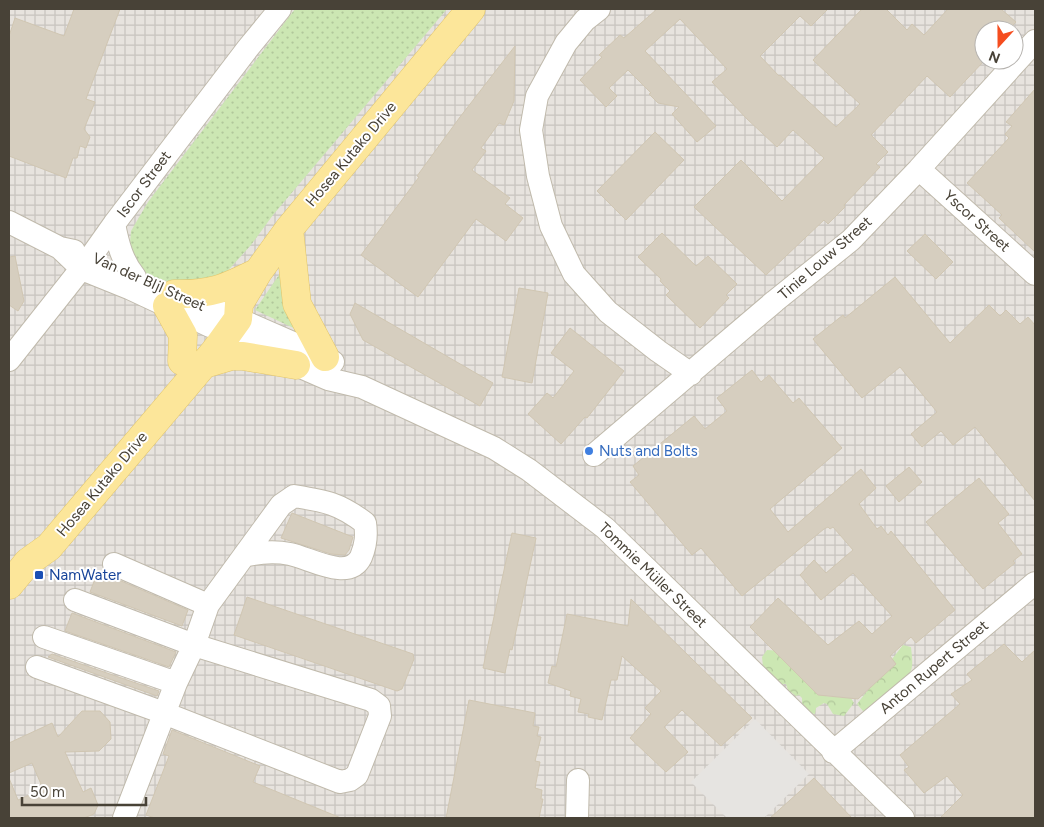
<svg xmlns="http://www.w3.org/2000/svg" width="1044" height="827" font-family="Figtree,sans-serif">
<style>
.industrial{fill:url(#industrial-grid);fill-rule:evenodd}
.green{fill:url(#green-dots)}
.forest{fill:url(#forest-crowns)}
.parking{fill:#e6e4e1}
.building{fill:#d6cebf;stroke:#d0c6b2}
.lines{fill:none;stroke-linecap:round;stroke-linejoin:round}
.minor-casing{stroke:#c0baac;stroke-width:24}
.major-casing{stroke:#e2c56a;stroke-width:29}
.minor{stroke:#fff;stroke-width:22}
.major{stroke:#fce69a;stroke-width:28}
.shop-dot{fill:#3f7fe0;stroke:#fff;stroke-width:2}
.transit-dot{fill:#1a4fb4;stroke:#fff;stroke-width:2}
.labels{text-anchor:middle;dominant-baseline:central;stroke-width:4;stroke-linejoin:round;paint-order:stroke}
.street-label{font-size:15px;fill:#484237;stroke:#fff}
.shop-label{font-size:15px;fill:#366cbe;stroke:#fff;text-anchor:start}
.transit-label{font-size:15px;fill:#164399;stroke:#fff;text-anchor:start}
</style>
<defs>
<pattern id="industrial-grid" width="8" height="8" patternUnits="userSpaceOnUse" patternTransform="scale(1.25)"><rect width="8" height="8" fill="#e7e3de"/><path d="M0 4h8M4 0v8" fill="none" stroke="#c8c4bf"/></pattern>
<pattern id="green-dots" width="8" height="8" patternUnits="userSpaceOnUse" patternTransform="scale(1.25)"><rect width="8" height="8" fill="#cce7b3"/><path d="M2 2h.1M6 6h.1" fill="none" stroke="#b1c79b" stroke-width="1.8" stroke-linecap="round"/></pattern>
<pattern id="forest-crowns" width="20" height="18" patternUnits="userSpaceOnUse" patternTransform="scale(1.25)"><rect width="20" height="18" fill="#cce7b3"/><path d="M2 6a3 3 0 1 1 6 0M12 15a3 3 0 1 1 6 0" fill="none" stroke="#b1c79b"/></pattern>
</defs>
<rect width="100%" height="100%" fill="#f4f2e9"/>
<path class="industrial" d="M9,9H1035V818H9ZM984,30H1014V60H984Z"/>
<path class="green" d="M295,9H447L273,215L251,245L223,276L172,283L146,274L139,269L134,261L130,243L131,231L148,202Z
M283,269L300,331L255,310Z"/>
<path class="forest" d="M903,645L911,647C913,667 915,672 898,685C895,688 890,689 887,692C878,700 879,709 863,711L857,704Z
M767,650L782,651L825,696L851,698L854,703L844,716L833,714L827,704L824,703L816,708L815,714L810,713L802,703V698L799,695L796,696L788,690L786,684H781L763,667L762,657Z"/>
<path class="parking" d="M755,719L809,774L764,818H727L691,782Z"/>
<path class="building" d="M74,9H120L86,99L95,102L84,129L90,137L86,148L80,146L77,158H73L66,178L9,156V36L15,18L64,36Z
M657,9H828L811,26L800,16L760,56L779,76L780,75L836,127L860,104L813,60L862,9H886L907,30L912,24L924,35L948,9H1001L1016,22L1008,30H984V61L950,97L927,76L871,135L888,152L876,164L880,167L844,205L845,207L828,224L824,220L766,275L694,207L741,160L782,201L824,158L793,130L777,147L747,119L712,82L727,69L680,19L645,51L716,126L697,142L672,114L679,107L658,103L649,94L651,93L628,70L609,88L617,96L606,107L580,80L602,57L599,55L620,35L624,38Z
M515,46L514,101L504,125L499,123L481,148L486,151L472,170L510,198L505,204L523,218L506,241L476,219L418,297L361,255L419,177L417,176L460,117Z
M1035,89V252L999,218L1002,215L967,183L1009,138L1005,134L1012,126L1006,122Z
M655,132L684,160L626,220L597,191Z
M662,233L696,266L708,256L737,284L726,295L729,298L700,328L666,295L670,291L660,281L661,279L638,257Z
M925,234L953,262L936,279L907,251Z
M15,256L24,301L18,311L9,305V257Z
M895,277L950,343L989,305L1000,316L1006,310L1020,324L1028,317L1035,325V501L975,427L953,445L941,431L922,447L911,434L937,412L900,367L862,398L813,339L843,315L845,318Z
M519,288L548,293L532,383L502,377Z
M355,303L493,383L480,406L363,340L350,314Z
M570,328L624,371L587,418L585,417L561,444L528,414L547,393L553,398L574,371L551,353Z
M752,370L761,382L769,375L793,403L799,398L842,448L770,509L788,532L861,469L876,488L859,504L877,529L881,526L888,535L891,531L955,610L916,643L911,637L890,656L896,664L858,699L818,695L750,627L778,598L828,645L859,621L872,634L892,616L853,573L821,600L800,575L814,560L826,573L853,550L833,527L830,529L828,527L824,529L742,596L701,548L692,555L630,482L639,475L633,466L694,416L705,429L727,411L717,398Z
M909,467L922,482L899,502L886,486Z
M979,478L1009,514L998,523L1022,554L1013,561L1015,563L983,589L926,522Z
M292,513L353,537L349,550L345,555L331,554L281,538Z
M512,533L536,538L512,650L510,649L505,673L483,668Z
M98,571L188,610L182,626L90,592Z
M247,597L413,654L414,659L402,689L397,691L234,635Z
M631,599L752,718L721,746L682,710L664,727L688,752L666,772L630,738L651,714L645,708L661,691L622,656L617,680H611L602,720L588,717L589,714L578,712L581,699L570,696L571,691L548,683L552,666L556,667L567,614L628,626Z
M72,613L176,652L169,667L65,631Z
M1004,644L1022,662L1035,650V818H940L963,795L947,776L924,793L904,770L909,767L900,755L960,704L951,694L972,680L967,674Z
M52,654L159,691L157,696L48,657Z
M469,700L535,713L533,726L539,727L537,736L541,737L535,761L540,762L535,788L542,790L541,799H543L539,818H446Z
M82,711H100L110,722L111,739L99,751L65,752L83,792L91,788L98,805L94,814L84,818H9V778L18,800L43,789L32,763L9,773V743L52,723L58,737Z
M172,730L260,766L253,782L341,818H155L146,815L169,756L163,754Z
M814,778L852,818H770L799,792Z"/>
<g class="lines">
<defs>
<path id="minor" d="M599,9L585,20L566,43L537,96L531,130L538,176L551,226L574,274L608,312L658,351L691,374
M919,169L1035,274
M9,222L60,248L74,251
M114,224C118,244 122,261 135,277
M60,248L82,269L129,288L210,326L229,332L296,365L328,379L362,387L494,448L529,470L605,528L903,818
M176,295L238,319L325,357L333,362
M9,360L92,255L114,224L248,48L280,9
M594,455L775,301L851,240L919,169L1035,41
M114,564L208,605
M44,637L176,683
M37,667L164,713L340,782L350,780L357,775L380,716L379,706L371,700L194,645L75,600
M833,752L1035,583
M124,818L176,683L194,645L208,605L281,505L294,496C325,501 339,503 365,523C367,536 366,545 361,557C349,582 310,558 290,554C274,551 260,552 244,556
M577,818L578,780"/>
<path id="major" d="M289,229L297,304L325,357
M174,294C211,295 226,288 258,272
M167,306L183,335L182,361
M204,364L231,356H243L296,365
M9,585L28,562L49,547L215,351L238,319L239,304L258,272L289,229L471,9"/>
</defs>
<use href="#minor" class="minor-casing"/>
<use href="#major" class="major-casing"/>
<use href="#minor" class="minor"/>
<use href="#major" class="major"/>
</g>
<circle class="shop-dot" cx="589" cy="451" r="5"/>
<rect class="transit-dot" x="34" y="570" width="10" height="10" rx="2.5"/>
<g class="labels">
<g class="street-label">
<text transform="translate(351 154) rotate(-50)">Hosea Kutako Drive</text>
<text transform="translate(144 184) rotate(-53)">Iscor Street</text>
<text transform="translate(977 221) rotate(42)">Yscor Street</text>
<text transform="translate(825 258) rotate(-41)">Tinie Louw Street</text>
<text transform="translate(149 282) rotate(24)">Van der BIjl Street</text>
<text transform="translate(102 484) rotate(-50)">Hosea Kutako Drive</text>
<text transform="translate(653 575) rotate(44)">Tommie Müller Street</text>
<text transform="translate(934 667) rotate(-40)">Anton Rupert Street</text>
</g>
<g class="shop-label">
<text x="599" y="451">Nuts and Bolts</text>
</g>
<g class="transit-label">
<text x="49" y="575">NamWater</text>
</g>
</g>
<rect width="1044" height="827" fill="none" stroke="#484237" stroke-width="20"/>
<g transform="translate(999 45) rotate(201)"><circle r="24" fill="#ffffff" stroke="#b6b3af"/>
<path d="M0-4L9 19L0 12L-9 19Z" fill="#f54d1f"/>
<text y="-8" font-size="14" font-weight="bold" text-anchor="middle" fill="#484237">N</text>
</g>
<path d="M22 797v8h124v-8" fill="none" stroke="#484237" stroke-width="2.5"/>
<text x="30" y="797" font-size="15" fill="#484237" stroke="#ffffff" stroke-width="4" paint-order="stroke">50 m</text>
</svg>
